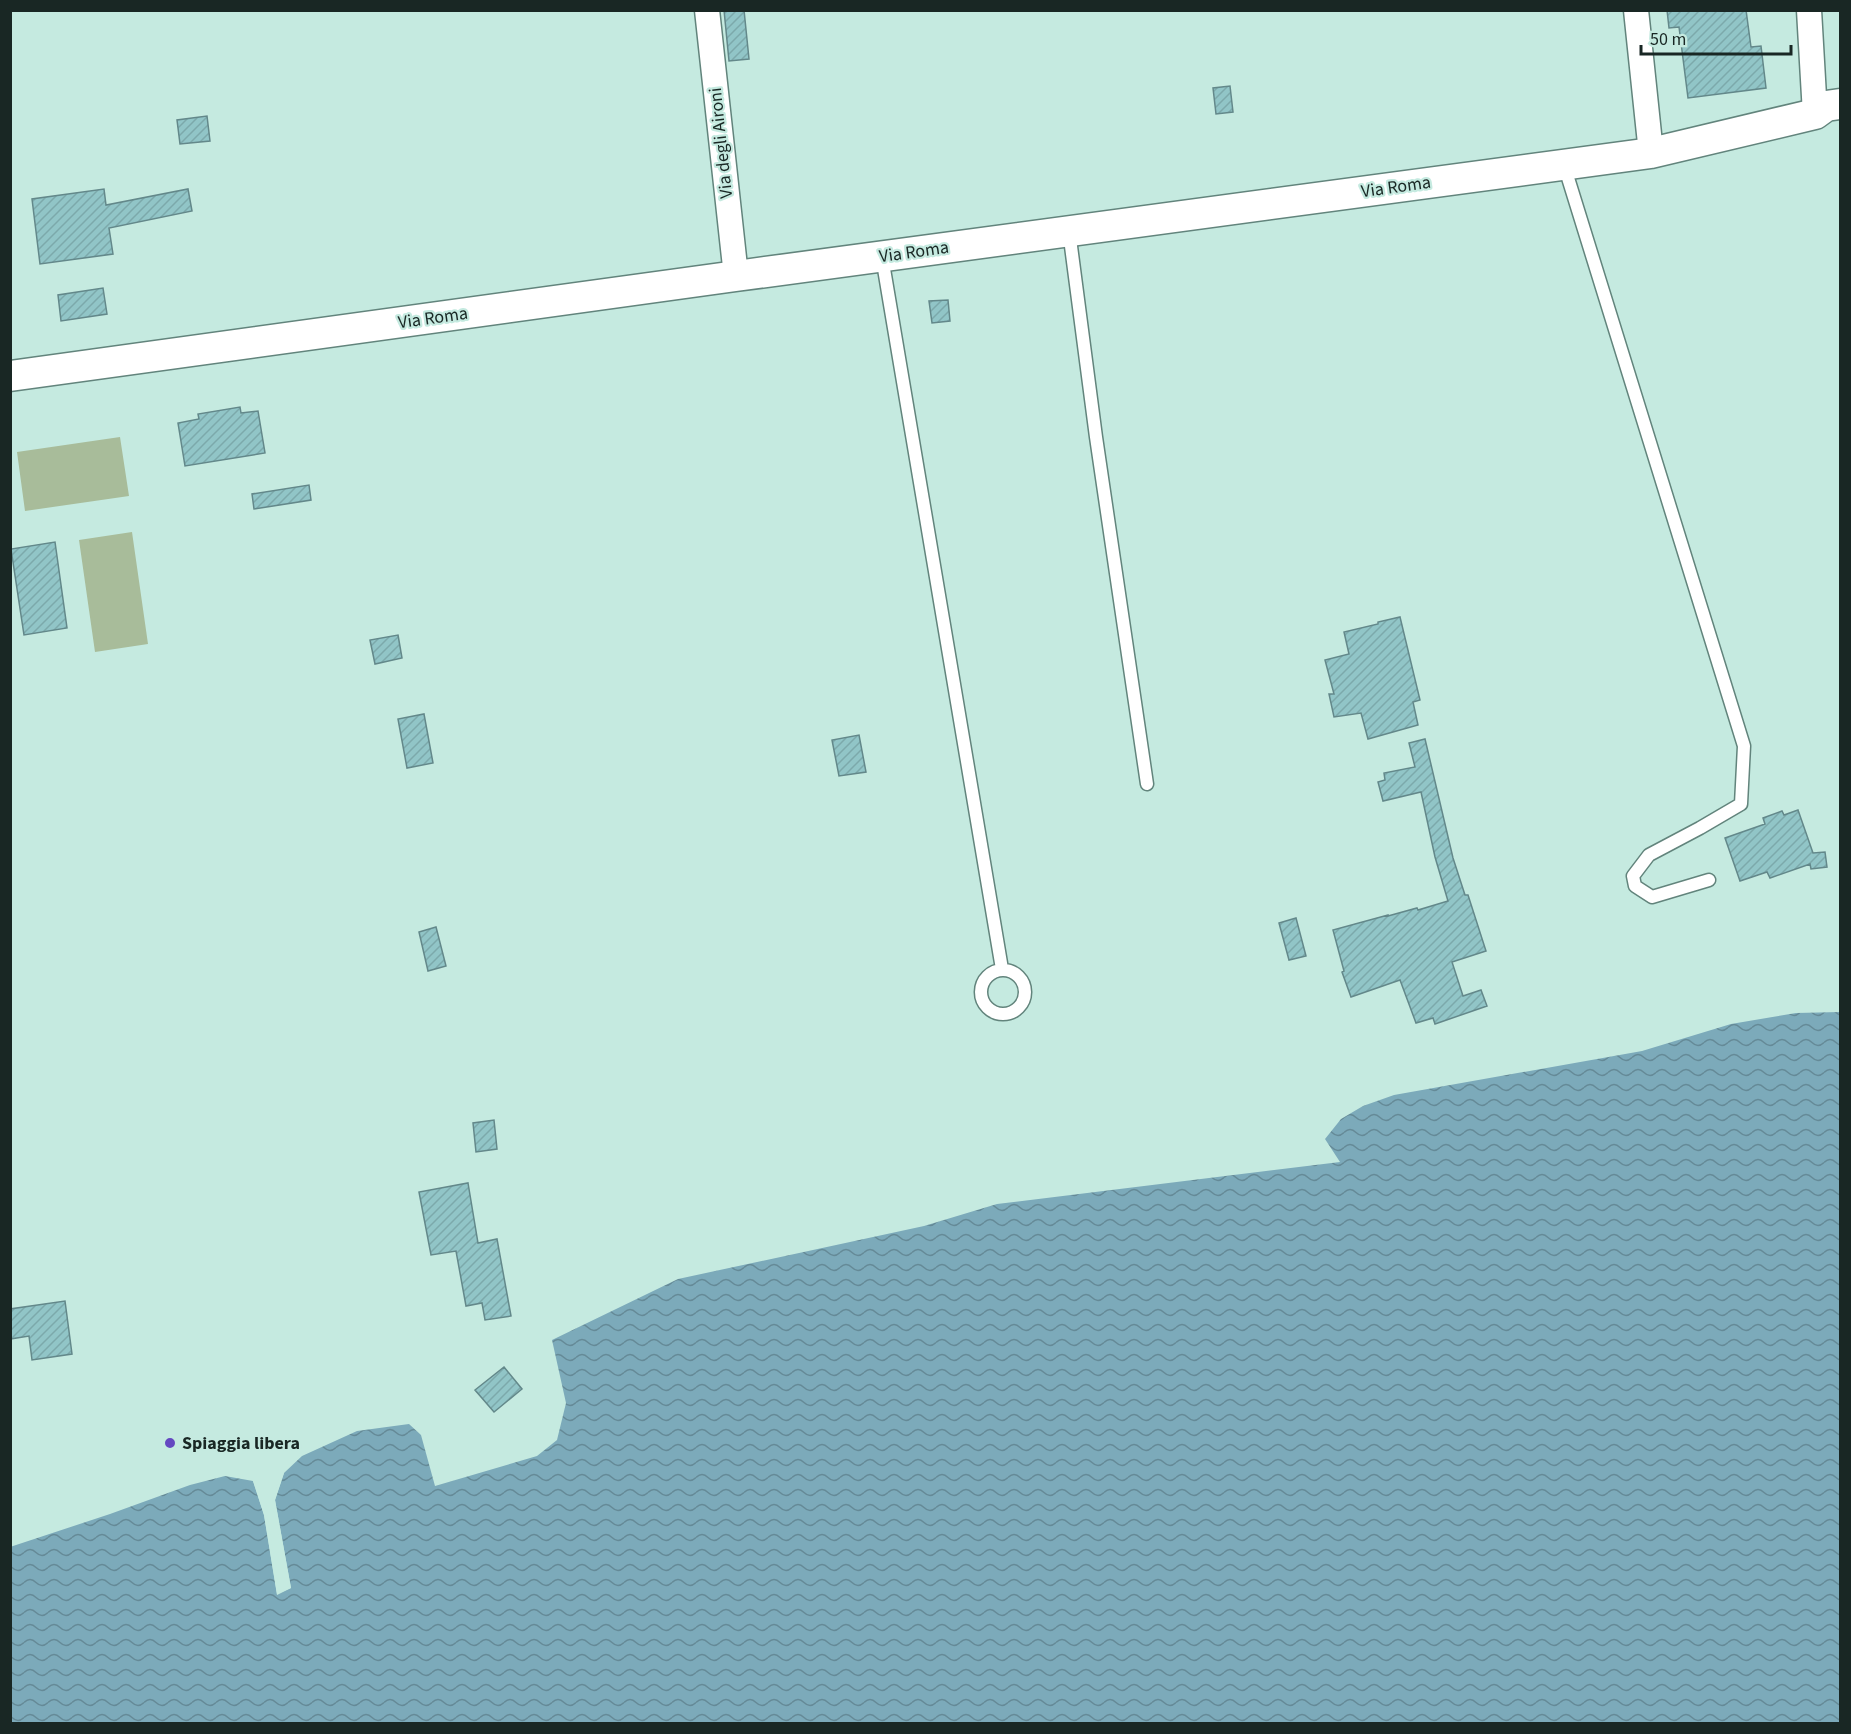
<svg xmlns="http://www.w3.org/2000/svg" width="1851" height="1734" font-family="'Source Sans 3',sans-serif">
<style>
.garden{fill:#a8bc9a}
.water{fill:url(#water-waves)}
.pier{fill:#c5eae0}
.building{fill:url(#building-hatch);stroke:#63888a;stroke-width:1.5}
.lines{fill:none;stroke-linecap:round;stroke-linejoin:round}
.service-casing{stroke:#62847c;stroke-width:15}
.minor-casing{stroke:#62847c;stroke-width:27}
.tertiary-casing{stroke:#62847c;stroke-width:33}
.service{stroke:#fff;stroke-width:12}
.minor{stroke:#fff;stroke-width:24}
.tertiary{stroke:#fff;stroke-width:30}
.poi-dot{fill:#6448c1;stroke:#c5eae0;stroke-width:2}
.labels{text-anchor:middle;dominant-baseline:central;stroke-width:4.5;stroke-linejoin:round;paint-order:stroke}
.street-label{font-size:18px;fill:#192724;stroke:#c5eae0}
.poi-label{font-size:18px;font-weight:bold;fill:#192724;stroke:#c5eae0;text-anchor:start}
</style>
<defs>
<pattern id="water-waves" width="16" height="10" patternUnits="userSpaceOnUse" patternTransform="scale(1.5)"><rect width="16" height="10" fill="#7caaba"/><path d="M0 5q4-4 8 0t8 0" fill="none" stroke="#658a97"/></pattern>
<pattern id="building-hatch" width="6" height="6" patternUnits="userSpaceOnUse" patternTransform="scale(1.5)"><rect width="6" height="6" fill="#91c5c7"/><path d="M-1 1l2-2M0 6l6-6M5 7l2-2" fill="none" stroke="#7ca9ab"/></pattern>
</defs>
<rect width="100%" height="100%" fill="#c5eae0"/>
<path class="garden" d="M120,437L129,496L25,511L17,452Z
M132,532L148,644L95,652L79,540Z"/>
<path class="water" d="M1840,1012V1723H11L10,1547L110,1514L190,1485L225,1476L253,1481L264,1515L277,1594L291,1588L275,1500L284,1473L302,1456L357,1431L409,1424L421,1435L435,1486L537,1456L557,1440L566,1403L552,1340L678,1279L924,1226L997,1204L1340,1162L1325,1139L1341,1119L1363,1106L1394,1095L1642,1051L1731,1024L1796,1013Z"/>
<path class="pier" d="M284,1473L275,1500L291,1588L277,1595L264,1515L253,1481H256L267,1514L279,1590L288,1586L272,1499L281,1474Z"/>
<path class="building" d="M724,10H744L749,59L729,61Z
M1667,10H1746L1751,47L1761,46L1766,88L1688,98L1679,27L1669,28Z
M1230,86L1233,112L1216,114L1213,88Z
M207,116L210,141L180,144L177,120Z
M104,189L106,205L188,189L192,211L109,228L113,254L40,264L32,199Z
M103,288L107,314L61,321L58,295Z
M948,300L950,321L932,323L929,301Z
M240,407L241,413L258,411L265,453L185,466L178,423L199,419L198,414Z
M309,485L311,500L254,509L252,494Z
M55,542L67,628L24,635L11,549Z
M1400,617L1420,700L1413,702L1418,725L1368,739L1361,713L1334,717L1329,694H1334L1325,660L1349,654L1344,632L1378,624V622Z
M398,635L402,658L375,664L370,640Z
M424,714L433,763L407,768L398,719Z
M859,735L866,772L839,776L832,740Z
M1425,739L1453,858L1465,895H1468L1486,951L1452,962L1463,996L1481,990L1487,1006L1435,1024L1433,1018L1416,1023L1400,980L1351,997L1342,972L1344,971L1333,930L1388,915V916L1417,908L1418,910L1448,901L1435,857L1421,792L1383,801L1378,782L1385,780L1384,773L1415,767L1409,743Z
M1798,810L1813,853L1825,852L1827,867L1811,869L1810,864L1770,878L1767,872L1740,881L1725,838L1765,824L1763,818L1782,811L1784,815Z
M1296,918L1306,956L1289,960L1279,923Z
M436,927L446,966L428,971L419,932Z
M494,1120L497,1149L476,1152L473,1123Z
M468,1183L478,1243L497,1239L511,1316L485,1320L482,1303L466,1306L456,1251L431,1255L419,1192Z
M65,1301L72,1354L32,1360L29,1336L10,1339V1309Z
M504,1367L522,1389L494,1412L475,1390Z"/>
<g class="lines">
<defs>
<path id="service" d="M1564,165L1744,746L1741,804L1700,828L1649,855L1633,876L1635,886L1652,897L1709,880
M1069,231L1096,437L1147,784
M882,257L1002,969
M981 992a22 22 0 1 1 44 0a22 22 0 1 1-44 0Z"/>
<path id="minor" d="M707,10L736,276
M1636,10L1651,153
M1809,10L1815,114"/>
<path id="tertiary" d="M10,376L736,276L1651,153L1815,114L1826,106L1840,104"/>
</defs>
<use href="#service" class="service-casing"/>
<use href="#minor" class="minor-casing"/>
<use href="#tertiary" class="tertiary-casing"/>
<use href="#service" class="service"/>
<use href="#minor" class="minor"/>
<use href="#tertiary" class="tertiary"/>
</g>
<circle class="poi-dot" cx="170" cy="1443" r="6"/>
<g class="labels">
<g class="street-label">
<text transform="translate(721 143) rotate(-96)">Via degli Aironi</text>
<text transform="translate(1396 187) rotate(-8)">Via Roma</text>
<text transform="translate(914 252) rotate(-8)">Via Roma</text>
<text transform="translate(433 318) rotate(-8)">Via Roma</text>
</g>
<g class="poi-label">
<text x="182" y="1443">Spiaggia libera</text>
</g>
</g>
<rect width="1851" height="1734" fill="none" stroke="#192724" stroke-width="24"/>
<path d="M1641 45v9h150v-9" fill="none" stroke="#192724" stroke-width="3"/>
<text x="1650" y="45" font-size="18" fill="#192724" stroke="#c5eae0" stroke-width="4.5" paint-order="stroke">50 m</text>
</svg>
